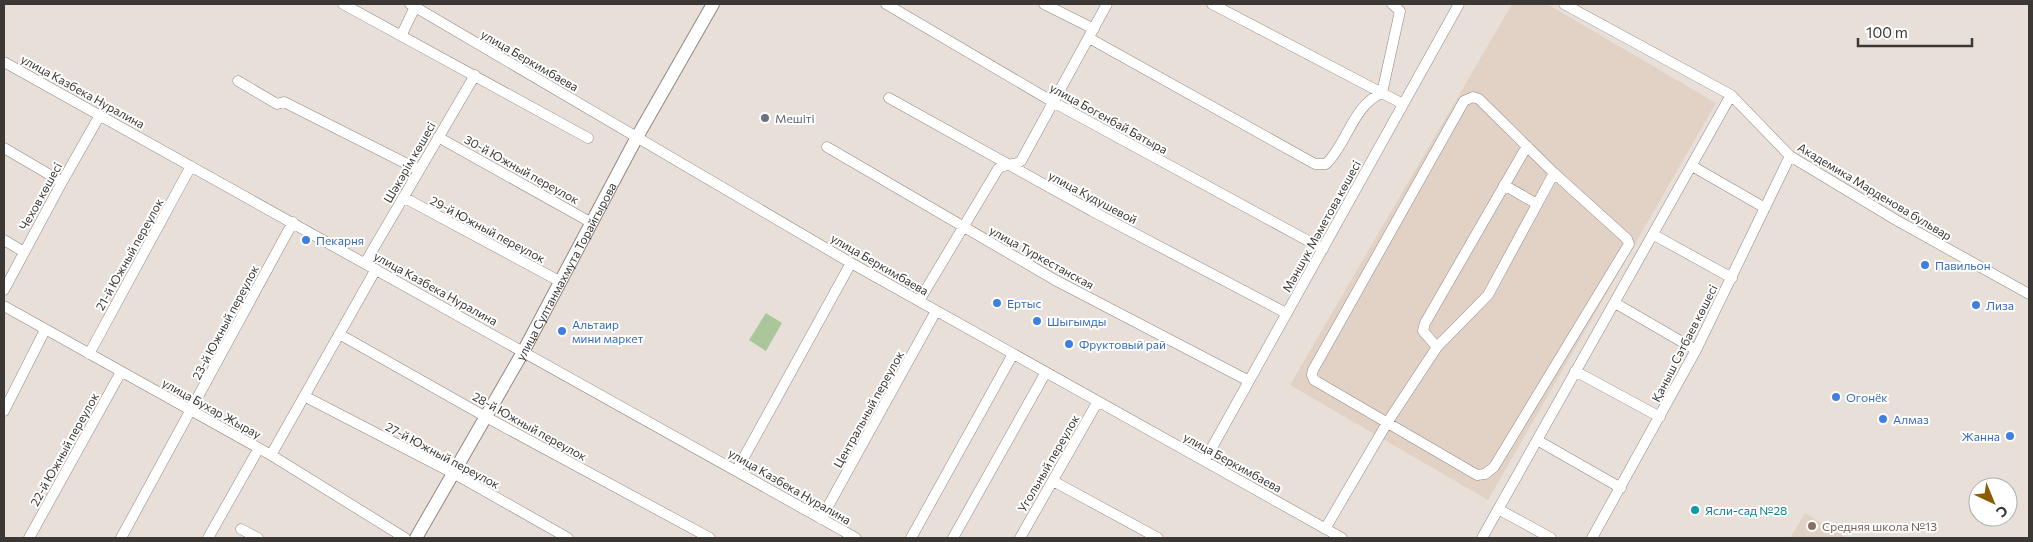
<svg xmlns="http://www.w3.org/2000/svg" width="2033" height="542" font-family="Commissioner,sans-serif">
<style>
.built{fill:#e1d2c5}
.green{fill:#aac79c}
.lines{fill:none;stroke-linecap:round;stroke-linejoin:round}
.minor-casing{stroke:#908881;stroke-width:11}
.major-casing{stroke:#908881;stroke-width:14}
.minor{stroke:#fff;stroke-width:10}
.major{stroke:#fff;stroke-width:12}
.worship-dot{fill:#6b7280;stroke:#fff;stroke-width:2}
.shop-dot{fill:#3f7fe0;stroke:#fff;stroke-width:2}
.culture-dot{fill:#0f9aa8;stroke:#fff;stroke-width:2}
.education-dot{fill:#8d6e63;stroke:#fff;stroke-width:2}
.labels{text-anchor:middle;dominant-baseline:central;stroke-width:4;stroke-linejoin:round;paint-order:stroke}
.street-label{font-size:12px;fill:#3a3734;stroke:#fff}
.worship-label{font-size:12px;fill:#5b616d;stroke:#fff;text-anchor:start}
.shop-label{font-size:12px;fill:#366cbe;stroke:#fff;text-anchor:start}
.culture-label{font-size:12px;fill:#0d838f;stroke:#fff;text-anchor:start}
.education-label{font-size:12px;fill:#785e54;stroke:#fff;text-anchor:start}
</style>
<rect width="100%" height="100%" fill="#e8e0d8"/>
<path class="built" d="M1512,4H1547L1716,103L1488,500L1290,385Z
M1805,513L1847,538H1790Z"/>
<path class="green" d="M766,313L782,323L766,351L749,340Z"/>
<g class="lines">
<defs>
<path id="minor" d="M343,4L588,138
M410,4L851,263L1342,538
M886,4L1053,102L1323,249
M1044,4L1094,29
M1212,4L1403,104
M1564,4L1731,95L1790,156L1896,220L2029,294
M401,36L415,7
M1089,38L1315,164H1326C1347,144 1353,105 1382,93L1400,11L1392,4
M4,62L856,538
M238,81L277,104L284,102L419,170
M1473,97L1479,99L1554,173L1627,239L1629,244L1494,467L1485,474L1477,475L1314,380L1312,375L1313,370L1464,101Z
M889,98L1092,211L1286,313
M438,137L592,223
M827,147L1055,280L1249,381
M4,148L62,182
M1692,166L1765,208
M1504,185L1537,204
M403,197L561,282
M1654,235L1732,278
M4,240L24,252
M365,263L475,75
M4,290L62,182L100,115
M919,301L998,169C1005,163 1014,166 1021,161L1107,4
M1615,303L1696,350
M4,306L271,455L405,538
M339,334L486,417L710,538
M1437,347L1423,331L1425,323L1527,146
M89,354L191,166
M1575,371L1660,417
M304,396L453,473L568,538
M4,411L45,330
M1537,440L1621,488
M271,455L376,269
M1205,460L1459,4
M737,470L851,263
M1053,481L1158,538
M1498,509L1551,538
M821,519L936,311
M241,529L258,538
M1325,529L1387,423L1437,347L1488,295L1554,173
M29,538L121,372
M121,538L293,222
M208,538L259,448
M911,538L1013,354
M953,538L1046,372
M1020,538L1098,401
M1482,538L1731,95
M1592,538L1696,350L1790,156"/>
<g id="major">
<path id="s1" d="M416,538L523,352L637,137L713,4"/>
</g>
</defs>
<use href="#minor" class="minor-casing"/>
<use href="#major" class="major-casing"/>
<use href="#minor" class="minor"/>
<use href="#major" class="major"/>
</g>
<circle class="worship-dot" cx="765" cy="118" r="5"/>
<g class="shop-dot">
<circle cx="306" cy="240" r="5"/>
<circle cx="1925" cy="265" r="5"/>
<circle cx="997" cy="303" r="5"/>
<circle cx="1976" cy="305" r="5"/>
<circle cx="1037" cy="321" r="5"/>
<circle cx="562" cy="331" r="5"/>
<circle cx="1069" cy="344" r="5"/>
<circle cx="1836" cy="397" r="5"/>
<circle cx="1883" cy="419" r="5"/>
<circle cx="2010" cy="436" r="5"/>
</g>
<circle class="culture-dot" cx="1695" cy="510" r="5"/>
<circle class="education-dot" cx="1812" cy="526" r="5"/>
<g class="labels">
<g class="street-label">
<text transform="translate(530 60) rotate(30)">улица Беркимбаева</text>
<text transform="translate(83 91) rotate(29)">улица Казбека Нуралина</text>
<text transform="translate(1109 118) rotate(29)">улица Богенбай Батыра</text>
<text transform="translate(409 162) rotate(-60)">Шәкәрім көшесі</text>
<text transform="translate(522 169) rotate(29)">30-й Южный переулок</text>
<text transform="translate(1875 191) rotate(31)">Академика Марденова бульвар</text>
<text transform="translate(40 196) rotate(-61)">Чехов көшесі</text>
<text transform="translate(1093 197) rotate(28)">улица Кудушевой</text>
<text transform="translate(1321 226) rotate(-61)">Мәншүк Мәметова көшесі</text>
<text transform="translate(488 229) rotate(28)">29-й Южный переулок</text>
<text transform="translate(129 254) rotate(-61)">21-й Южный переулок</text>
<text transform="translate(1042 257) rotate(29)">улица Туркестанская</text>
<text transform="translate(880 264) rotate(30)">улица Беркимбаева</text>
<text stroke="none"><textPath href="#s1" startOffset="306">улица Султанмахмута Торайгырова</textPath></text>
<text transform="translate(436 288) rotate(29)">улица Казбека Нуралина</text>
<text transform="translate(225 322) rotate(-62)">23-й Южный переулок</text>
<text transform="translate(1684 343) rotate(-63)">Қаныш Сәтбаев көшесі</text>
<text transform="translate(212 408) rotate(29)">улица Бухар Жырау</text>
<text transform="translate(868 409) rotate(-61)">Центральный переулок</text>
<text transform="translate(530 426) rotate(29)">28-й Южный переулок</text>
<text transform="translate(64 449) rotate(-61)">22-й Южный переулок</text>
<text transform="translate(443 455) rotate(28)">27-й Южный переулок</text>
<text transform="translate(1233 462) rotate(29)">улица Беркимбаева</text>
<text transform="translate(1048 463) rotate(-60)">Угольный переулок</text>
<text transform="translate(790 486) rotate(30)">улица Казбека Нуралина</text>
</g>
<g class="worship-label">
<text x="775" y="118">Мешіті</text>
</g>
<g class="shop-label">
<text x="316" y="240">Пекарня</text>
<text x="1935" y="265">Павильон</text>
<text x="1007" y="303">Ертыс</text>
<text x="1986" y="305">Лиза</text>
<text x="1047" y="321">Шыгымды</text>
<text x="572" y="324">Альтаир<tspan x="572" dy="14">мини маркет</tspan></text>
<text x="1079" y="344">Фруктовый рай</text>
<text x="1846" y="397">Огонёк</text>
<text x="1893" y="419">Алмаз</text>
<text x="2000" y="436" text-anchor="end">Жанна</text>
</g>
<g class="culture-label">
<text x="1705" y="510">Ясли-сад №28</text>
</g>
<g class="education-label">
<text x="1822" y="526">Средняя школа №13</text>
</g>
</g>
<rect width="2033" height="542" fill="none" stroke="#3a3734" stroke-width="10"/>
<g transform="translate(1993 502) rotate(136)"><circle r="24" fill="#ffffff" stroke="#b0afae"/>
<path d="M0-4L9 19L0 12L-9 19Z" fill="#8b5c02"/>
<text y="-8" font-size="14" font-weight="bold" text-anchor="middle" fill="#3a3734">С</text>
</g>
<path d="M1858 38v8h114v-8" fill="none" stroke="#3a3734" stroke-width="2.5"/>
<text x="1866" y="38" font-size="15" fill="#3a3734" stroke="#ffffff" stroke-width="4" paint-order="stroke">100 m</text>
</svg>
